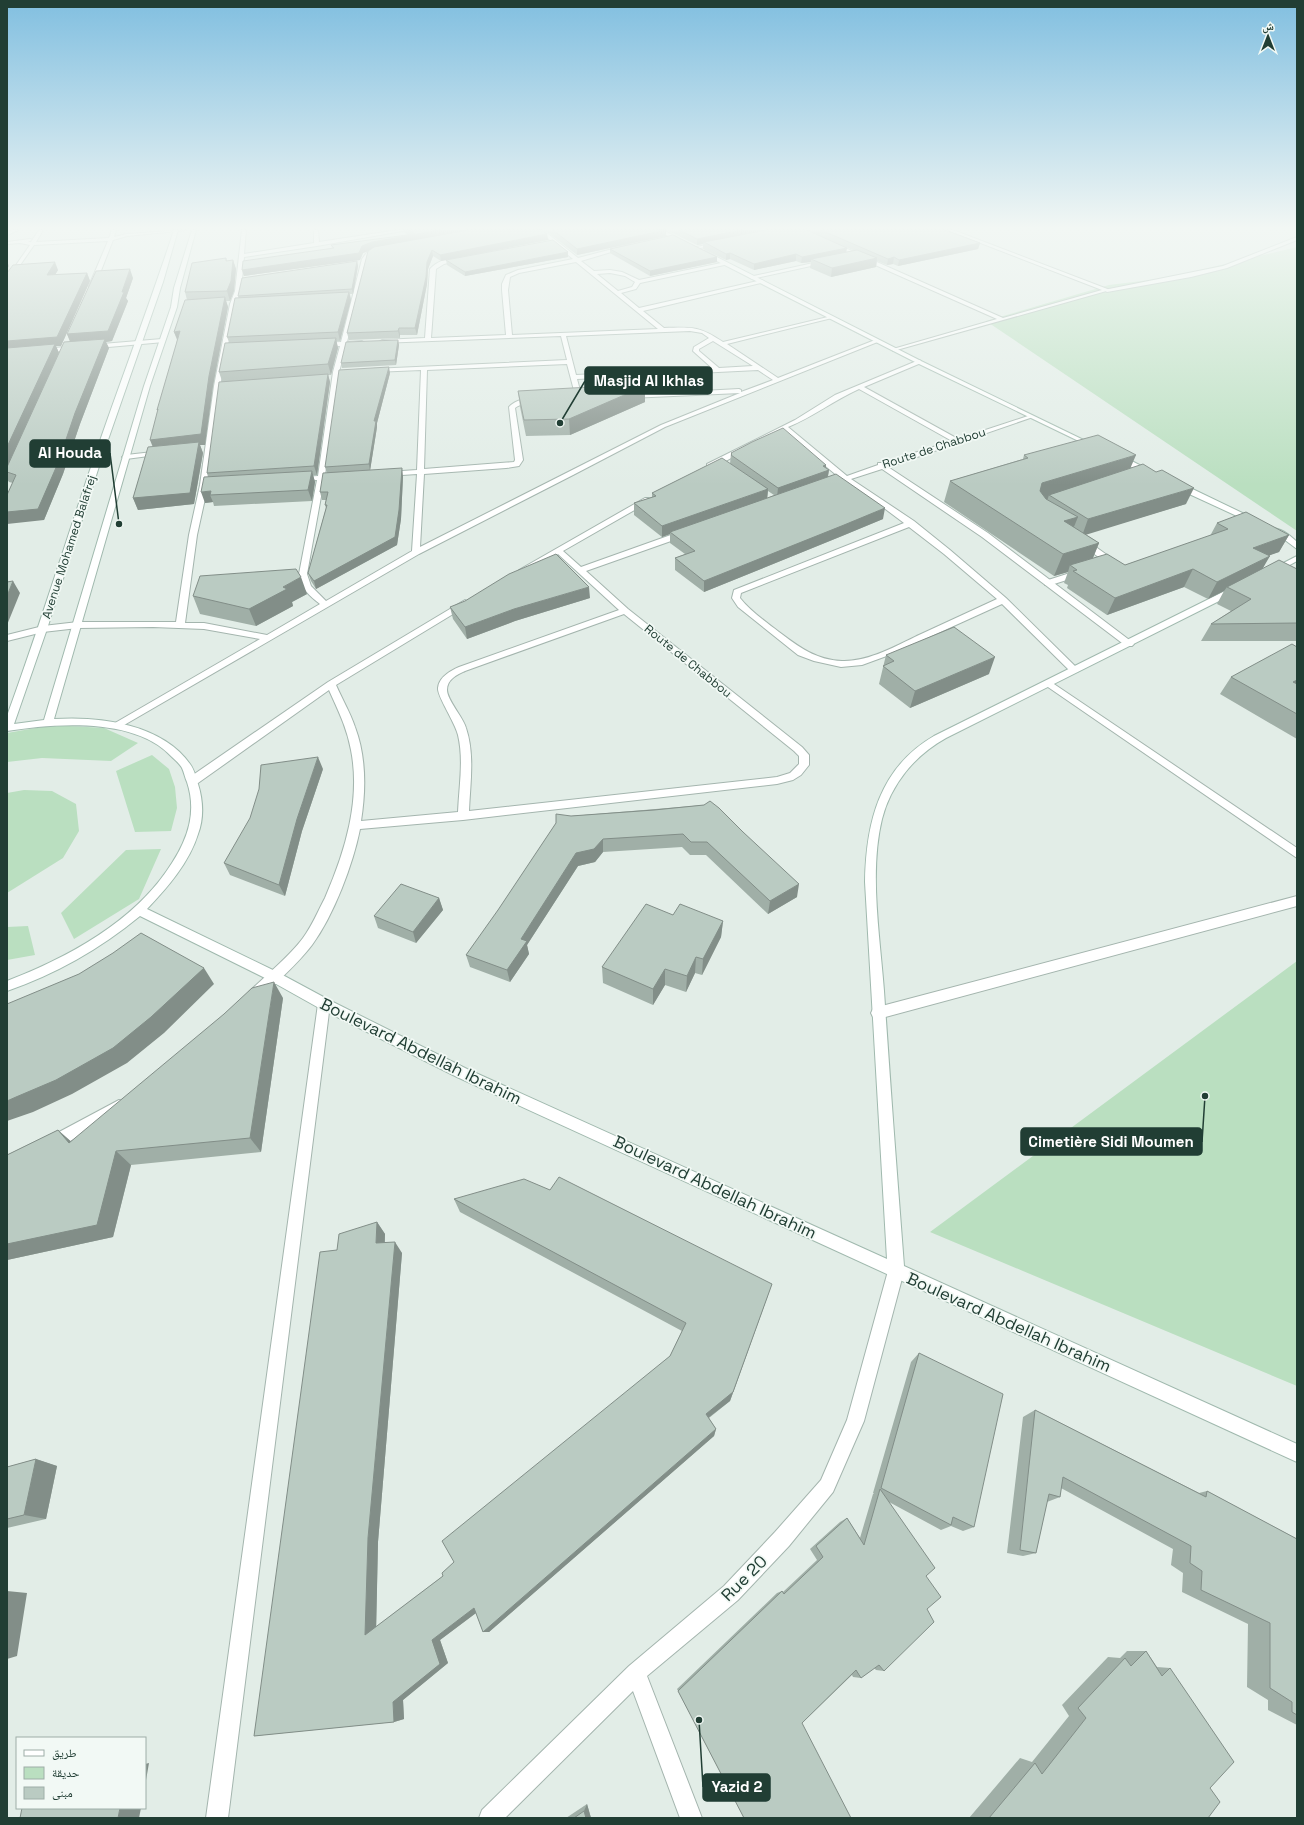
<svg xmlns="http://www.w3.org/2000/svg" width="1304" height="1825" font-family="'Space Grotesk','Noto Naskh Arabic',sans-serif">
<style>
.green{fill:#badfc0}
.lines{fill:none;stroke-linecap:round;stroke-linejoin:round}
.lane-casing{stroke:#a4b5ae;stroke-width:2}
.street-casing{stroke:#a4b5ae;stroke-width:2}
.secondary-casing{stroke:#a0b9ae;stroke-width:2}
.lane{fill:#fff;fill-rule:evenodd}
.street{fill:#fff;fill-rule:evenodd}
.secondary{fill:#fff;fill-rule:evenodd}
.wall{fill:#a0afa7;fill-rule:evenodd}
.shaded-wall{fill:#828e88}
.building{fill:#bacbc2;stroke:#828e88}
.labels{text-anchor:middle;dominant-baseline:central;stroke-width:3.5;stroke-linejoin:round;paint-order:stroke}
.far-street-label{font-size:12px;fill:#213e34;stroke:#f2f9f5}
.near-street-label{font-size:17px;fill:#213e34;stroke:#f2f9f5}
.leader{fill:none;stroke:#213e34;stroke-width:1.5}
.callout-dot{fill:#213e34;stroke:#f2f9f5;stroke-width:1.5}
.callout{fill:#213e34;stroke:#213e34;stroke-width:1.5}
.callout-label{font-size:15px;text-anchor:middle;font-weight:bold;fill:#fff}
</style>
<rect width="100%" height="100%" fill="#e2ede7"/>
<path class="green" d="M1297,247V531L986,321L1109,285L1166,278Z
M53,725L104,728L138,743L111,761L42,758L7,762V733Z
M152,755L169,769L175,787L177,808L171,831L135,832L116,771Z
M24,790L52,791L76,804L79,831L63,858L7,893V793Z
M161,849L139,899L74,939L61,913L126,850Z
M28,926L35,955L7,960V927Z
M1297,961V1386L930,1232Z"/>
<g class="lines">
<defs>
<path id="lane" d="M1297,237V240L1227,268L1191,277L1107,292L1104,290L1223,266Z
M1080,540H1086L1107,555V565L1101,569L1051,585H1045V581L1095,565L1100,562V558L1080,544Z
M1048,680L1297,848V858L1045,685L1043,683Z
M1297,896V906L878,1019L873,1017L871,1013L873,1009L878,1007Z"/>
<path id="street" d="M13,230H19L7,235V232Z
M39,230H43L36,242L109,238L112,230H116L114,237L127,234L186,230L127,236L113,240L95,286L92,288L89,286L108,241L34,245L7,284V278L30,245L20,243L7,244V242L30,239L32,240L28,242H31Z
M242,230H246L244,254L314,243V230H318L319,242L398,230H408L317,246L244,257L241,291L236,304L220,386L208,485L197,535L185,623H204L267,635L320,604C310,596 300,588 299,574L317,480L299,481L295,479L299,477L318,476L333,372L340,346L320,347L317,345L320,343L341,342L362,259L368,251L382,249L384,250L372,253L366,259L347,342L362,341L365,343L362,345L346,346L339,372L325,475H338L342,477L338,479L324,480L307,574L311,586L326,601L412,551L417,474L387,476L383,474L387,472L417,470L421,370L374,372L372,371V369L567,360L561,336L380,343L379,342L382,340L425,338L430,269C437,261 455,254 464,259L444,264L436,269L431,338L506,335L502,290V284L506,275L518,270L573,259L538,230H543L578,258L628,245V247L581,261L594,271L610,270L622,272L639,280L726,262L729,264L640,283L636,289L621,293L639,308L762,280L765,282L643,311L664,328C693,327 699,326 723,342L832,316V318L727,344L778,378L875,340L880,341L665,427L573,475L419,554L119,728L114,725L115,723L260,639L204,629L153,627L78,628L43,632L7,641V635L43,626L78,622H176L189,535L200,485L214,386L230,304L235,291ZM576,262L658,329L512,335L508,290L510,277L519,273ZM610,273L625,276L635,282L632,287L618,291L597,274ZM690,331L702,333L709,338L694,347L693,351L712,368L576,375L566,336ZM713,341L753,366L719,368L699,351V349ZM567,364L576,398L579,400L582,398L577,379L758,370L773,380L741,392V390L739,389L627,395V397L629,398L740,393L661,425L420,547L424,474L506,468L519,466L523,460L515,408C522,402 531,406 538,401C530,396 515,400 509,407L515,460L514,462L424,469L427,370Z
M947,230H953L1110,290L893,351V349L997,319L830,245V243H834L1003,318L1102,290Z
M720,242L722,244L694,249L692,248Z
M827,260L829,262L752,279L749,277Z
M162,339L165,341L164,342L42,353L39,351L42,349Z
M919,360L921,361V363L864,387L958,439L1028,416L1033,417L888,467L988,533L1132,642L1134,644L1132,646H1126L982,537L882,469L851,479L914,521L950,550L1006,598L1077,668L1079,670L1077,672H1071L1002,604L892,654L862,665L841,667L814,661L798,655L738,607L732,598L734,590L904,523L876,502L845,481L826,486V482L840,478L782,430L713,468H707V464L795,420L835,395ZM859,389L952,441L883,463H878V465L847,476L788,427C813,417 834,400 859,389ZM909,527L944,554L997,599C971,611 945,623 919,635C896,646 868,662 842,661C816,660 799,647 779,632C766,622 750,611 740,598L741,593Z
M162,451L164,452V454L126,459L122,457L126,455Z
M645,498H648L652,500L563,551L581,567L682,531H688V535L586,571L628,609L802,747L809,755V765L801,775L793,780L777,784L463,820L360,829C353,864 334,915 312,945C297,965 276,982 259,1000L254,1001L249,1000L248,996L249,992C267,974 288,958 303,938C312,926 318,911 325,898C345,852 361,800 351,750C347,728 338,710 329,690L198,783H190L189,780L190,777L328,682L465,600L469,603L468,605L336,685C342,699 350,712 355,727C366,756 366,790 361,821L458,812C459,787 464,760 458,735C455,722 437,696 438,688C439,677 450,671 459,667L619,610L558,554L526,572H523L519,570ZM624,614L794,751L799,756V764L790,773L777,777L469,811C470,784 475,755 466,728C463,717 447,700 447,690C447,679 457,675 465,671Z
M324,999L329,1000L330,1004L228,1818H206L318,1004L319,1000Z
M119,1100L124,1101L126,1106L124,1111L56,1149L51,1151L46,1149L44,1144L46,1139Z
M896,1263L902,1265L904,1271L864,1421L833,1492L789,1546L738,1600L647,1676L702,1818H680L633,1691L505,1818H479L482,1810L629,1666L724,1586L775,1532L821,1480L847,1420L888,1271L890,1265Z"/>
<path id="secondary" d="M174,230H178L163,282L102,457L47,629L14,724L44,720L144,386L171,307L174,288L192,230H196L180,288L177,307L150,386L54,719C100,716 162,724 190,764C194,769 196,777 198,784C203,800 204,818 198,834C189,863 167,888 147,909L277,972L329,1000L467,1069L887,1259L865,882C866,823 879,768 934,736L1231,588H1237V592L946,738C915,755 891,784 882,819C869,872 880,937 884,991C890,1083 897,1174 904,1266L1297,1444V1462L457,1077L319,1008L269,980L140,916C100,949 56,974 7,991V981C69,957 136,921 172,863C188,838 197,812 187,782C185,778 184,772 182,768C180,764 175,760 172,757C136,717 55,723 7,731V716C38,631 65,544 94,458C120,382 149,307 174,230Z
M657,230H663L687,243L683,244Z
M701,251H705L921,361L1096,446L1091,447L917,363L701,253Z
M1114,455H1120L1155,473L1148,475L1114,459Z
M1174,483H1180L1259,521L1258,523H1252L1174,487Z
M1270,528C1280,527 1291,536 1297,542V549L1285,540L1270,532Z
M1297,556V561L1275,573H1272L1268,571Z"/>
</defs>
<use href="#lane" class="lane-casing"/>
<use href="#street" class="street-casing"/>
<use href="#secondary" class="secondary-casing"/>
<use href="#lane" class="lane"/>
<use href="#street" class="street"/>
<use href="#secondary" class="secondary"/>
</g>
<path class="wall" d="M404,230H542L547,234L548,240L441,261L433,256L428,269L427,284L417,335H400V338L349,340L347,333L368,251L363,253L360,260L244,276L242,270L332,248L331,245L408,235L404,232Z
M545,230H666V236L577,255Z
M666,230H945L980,243L978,249L898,266L893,264L887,265L877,261L876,267L831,277L810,268L811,262L801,263L796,261L754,270L730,259L726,260L703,249V244L697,245ZM826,239L853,250L847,252Z
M610,249L717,257V262L650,276L610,253Z
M568,252V257L465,276L447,265L446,260Z
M226,258L227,261L233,260L236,269L234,291L230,301H226L228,307L213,386L205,445H200L203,453L194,504L138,510L133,498L153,446L177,340L174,332L187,300L185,292Z
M7,261L9,266L7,269L8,271L58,270L55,275L87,273L90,281L61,346H56L59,353L70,341L67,334L133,278L126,298L128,301L112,341L106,342L109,348L80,424L63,474L44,520L13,483L9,482L7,479Z
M357,261L358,266L353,294H350L351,300L340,341H336L338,348L331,375H328L330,382L317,475H313L315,482L312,501L214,506L213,502L205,503L208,477L207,473L222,381L219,372L229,342L227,337L239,298L238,296Z
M398,340L399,345L396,365L342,368L341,363Z
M390,373L377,423V427L370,470L403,476L401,519L397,545L316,589L311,581L308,573L326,508L325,505L326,500H322L320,492L327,473L325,467Z
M518,391L645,402L570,435L526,436L520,407Z
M731,453L826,465V468L829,470L828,477L883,519L842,536L704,592L675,570V558L685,554L670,543V534L662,537L634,515V503L652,497V493L730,464ZM768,491L774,495L767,498Z
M1024,455L1130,468L1186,504L1085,534L1099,543L1093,558L1125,565L1210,536L1217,523L1289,535L1279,552L1269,555L1263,568L1297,569V641H1201L1211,624L1231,611L1217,604L1224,591L1208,599L1184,587L1107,615L1067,588L1068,585L1064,583L1068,572L1054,576L944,502L950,481L1023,459Z
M307,594L292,602L293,606L256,626L200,614L193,596Z
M590,598L515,621L467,639L453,619L450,607Z
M1297,647V739L1220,694L1231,677Z
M886,655L989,674L910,708L879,684Z
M323,769L302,831L285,896L230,875L224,863Z
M704,805L797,897L768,914L706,855H690L682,847L603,852L595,862L578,866L527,945L529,954L510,982L470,967L466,955L571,816Z
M439,898L443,910L416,943L378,928L374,916Z
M673,915L723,921L721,937L702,975L695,973L686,992L665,985L653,1005L603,983L602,967Z
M283,998L261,1152L131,1165L113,1237L7,1260V1155L58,1130L71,1142Z
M550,1190L772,1284L730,1401L709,1418L716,1429L714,1436L489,1632H483L476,1613L440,1640L448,1663L403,1700L404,1719L394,1722L254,1736L337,1250L377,1222L385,1234V1242L402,1253L378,1542L376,1627L443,1576L454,1562L670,1356L682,1331L460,1212L454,1199Z
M919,1353L974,1527L963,1531L951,1526L941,1530L889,1502L926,1576L927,1609L884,1671L876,1670L874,1668L861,1678L853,1677L852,1675L802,1723L744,1818L677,1689L777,1593L782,1591L783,1592L817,1560L810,1549L840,1522L847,1518L860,1538L873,1494L874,1493H873L911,1362Z
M1035,1410L1199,1493L1207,1491L1297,1539V1725L1268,1710V1700L1247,1687L1248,1624L1182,1592L1183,1573L1171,1565L1173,1549L1061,1488L1060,1497L1047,1502L1036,1553L1023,1556L1007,1553L1023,1417Z
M36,1459L57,1466L46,1519L7,1528V1467Z
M1127,1651H1146L1157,1667L1170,1668L1210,1788L1208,1818H969L1020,1758L1032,1762L1069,1716L1062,1705L1108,1657L1120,1658Z
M587,1804L591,1818H566Z"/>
<path class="shaded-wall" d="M440,230H475L374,249L363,253L360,260L244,276L242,270L362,246L372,242Z
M666,230V236L577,255V249Z
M742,230H772L704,242L703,244L697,245V239Z
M547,234L548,240L441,261L440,255Z
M980,243L978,249L898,266L899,260Z
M847,248L846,254L811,259V262L801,263L802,257Z
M432,250L433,256L428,269L427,284L417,335L415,328L427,262Z
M568,252V257L465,276V272Z
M730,253V259L726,260V254Z
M796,254V261L754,270V264Z
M717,257V262L650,276V271Z
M894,257L893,264L887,265L888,259Z
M877,258L876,267L831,277L832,268Z
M233,260L236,269L234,291L230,301L227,291Z
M7,261L9,266L7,269L9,273L7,276Z
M357,261L358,266L353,294L352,289Z
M55,262L58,270L50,283L47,275Z
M130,269L133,278L126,298L128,301L112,341L106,342L109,348L80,424L63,474L44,520L7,524V512L71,344L67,334L122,292Z
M87,273L90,281L61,346H56L59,353L7,467V341Z
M349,292L351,300L340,341L338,332Z
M225,297L228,307L213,386L205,445H200L203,453L194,504L138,510L133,498L154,450L150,440L209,376Z
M399,328L400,335V338L398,331Z
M180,331L178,341L174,332Z
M336,338L338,348L331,375L328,364Z
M398,340L399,345L396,365L395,360Z
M389,367L390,373L377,423V427L370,471L369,464L374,421Z
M328,374L330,382L317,475L314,466Z
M645,386V402L570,435L569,419Z
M1136,455L1127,476L1049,495L1047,501L1035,505L1042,483Z
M826,465V471L829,470L827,480L777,497L778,488L823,466Z
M402,468L403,476L401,519L397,545L316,589L314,581Z
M312,471L315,482L312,501L308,490Z
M1194,488L1186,504L1082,536L1088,519Z
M768,489L767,501L670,532V534L662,537V526Z
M211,491L210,495L213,502L205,503L201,492Z
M885,508L883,519L842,536L704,592V581Z
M1078,517L1069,539L1064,521Z
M1289,535L1279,552L1244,565L1253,548Z
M1099,543L1090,565H1070L1068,572L1054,576L1063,554Z
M1270,556L1260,573L1227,587L1224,591L1208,599L1217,582Z
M1193,569L1184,587L1107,615L1115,598Z
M301,577L307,594L292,602L293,606L256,626L249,609L283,587Z
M13,581L20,593L7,625V596Z
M589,587L590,598L515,621L467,639L465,627L514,609Z
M995,657L989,674L910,708L915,691Z
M1297,680V691L1293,682Z
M318,757L323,769L302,831L285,896L279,885L297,819Z
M603,839V852L595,862L578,866L527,945L529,954L510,982L507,970L521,939L576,853Z
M799,884L797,897L768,914L770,901Z
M439,898L443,910L416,943L413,932Z
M723,921L721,937L702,975L703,959Z
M696,957L695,973L686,992L687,976Z
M204,968L214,984L164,1033L127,1063L72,1094L33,1112L7,1121V1101Z
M665,969V985L653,1005V989Z
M274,982L283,998L261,1152L250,1138Z
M58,1130L74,1144L69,1143Z
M116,1151L131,1165L113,1237L7,1260V1244Z
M377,1222L385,1234L384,1255L376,1243Z
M395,1242L402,1253L378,1542L376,1636L365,1635L368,1538Z
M768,1295L730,1401L704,1421L706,1414Z
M716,1429L714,1436L489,1632H483Z
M36,1459L57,1466L46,1519L24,1515Z
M7,1591L27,1593L17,1656L7,1659Z
M474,1608L480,1610L440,1640L448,1663L403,1700L404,1719L394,1722L393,1702L432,1640Z
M149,1763L145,1786V1764Z
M587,1804L591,1818H586L584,1811Z
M120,1808H141L139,1818H118Z"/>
<path class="building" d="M409,230H440L372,242L362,246L359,253L242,270L243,261L334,248L331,245L415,234Z
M468,230H542L547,234L440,255L432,250L427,262L426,277L415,328H399L398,331L347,333L368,251L374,247Z
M553,230H666L577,249Z
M679,230H742L697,239Z
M766,230H807L847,248L802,257L796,254L754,264L730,253L726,254L704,242Z
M821,230H945L980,243L899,260L894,257L888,259Z
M673,235L717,257L650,271L610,249Z
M553,240L568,252L465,272L446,260Z
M857,250L877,258L832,268L811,259Z
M226,258V261L233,260L231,281L227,291L185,292L192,263Z
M357,261L352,289L238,296L242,278Z
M55,262L47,275L87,273L57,337L7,341V273L13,265Z
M130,269L122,292H124L108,331L67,334L96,271Z
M349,292L338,332L227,337L235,298Z
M225,297L209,376L201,434L150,440L158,409L157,410L180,331L174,332L185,300Z
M336,338L328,364L219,372L225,343Z
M105,339L75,413L58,463L38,509L7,512V495L16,475L7,472V467L64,342Z
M398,340L395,360L341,363L346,342Z
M55,344L7,447V348Z
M389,367L374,421H376L369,464L325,467L339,370Z
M328,374L314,466L207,473L219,382Z
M644,384L645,386L569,419L524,420L518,391Z
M783,428L826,465L823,466L829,470L778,488L731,455L732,454L731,453L752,442Z
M1098,435L1136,455L1042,483L1040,491L1046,499L1078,517L1064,521L1099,543L1063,554L950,481L1028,458L1024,455Z
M199,442L190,493L133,498L148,447Z
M722,458L768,489L662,526L634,503L656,496L652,493Z
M1143,464L1156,472L1162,470L1194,488L1088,519L1049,495Z
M402,468L399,510L395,537L314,581L308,573L327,505H325L328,492H320L323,473Z
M312,471L308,490L210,495L211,491L201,492L204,477Z
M836,474L885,508L844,525L704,581L675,558L695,551L670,532Z
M1246,512L1289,535L1253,548L1270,556L1217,582L1193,569L1115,598L1073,571L1077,570L1070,565L1107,554L1125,565L1228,529L1217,523Z
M556,554L589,587L514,609L465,627L450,607L465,601L509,574Z
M1279,560L1297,569V623L1211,624L1251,599L1227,587Z
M296,569L301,577L283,587L287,589L249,609L193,596L200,576Z
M13,581L7,596V582Z
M954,627L995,657L915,691L883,666L894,661L886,655Z
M1292,644L1297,647V680L1293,682L1297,684V714L1231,677Z
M318,757L297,819L279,885L224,863L250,818L259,789L261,765Z
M710,801L719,808L743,832L799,884L770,901L707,842H691L683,834L603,839L594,849L576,853L521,939L527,941L507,970L466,955L498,910L556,823V814L571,816L654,810L704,805Z
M401,884L439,898L413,932L374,916Z
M646,904L673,915L680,904L723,921L703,959L696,957L687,976L665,969L653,989L602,967Z
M141,933L204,968L151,1017L113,1048L56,1080L16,1097L7,1101V1004L79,974L113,953Z
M274,982L250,1138L116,1151L97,1225L7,1244V1155L58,1130L69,1143L224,1014L252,988Z
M559,1177L772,1284L733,1392L706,1414L716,1429L483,1632L474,1608L432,1640L440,1664L393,1702L394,1722L254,1736L320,1252L337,1250L339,1234L377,1222L376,1243L395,1242L368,1538L365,1635L443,1576L442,1573L454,1562L442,1541L670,1356L686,1323L454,1199L524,1179L550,1190Z
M919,1353L1003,1394L974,1527L953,1517L951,1525L881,1488Z
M1035,1410L1206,1497L1207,1491L1297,1539V1715L1292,1712V1702L1270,1688V1623L1201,1590L1202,1571L1190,1563L1191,1546L1063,1477L1060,1497L1049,1494L1036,1553L1020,1550Z
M36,1459L24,1515L7,1519V1467Z
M880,1489L935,1568L926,1576L941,1597L927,1609L934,1622L884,1671L879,1665L861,1678L856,1670L802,1723L851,1818H744L678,1691L782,1591L784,1594L823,1557L816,1546L847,1518L864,1545Z
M1146,1651L1162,1676L1170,1668L1234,1762L1210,1788L1220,1802L1208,1818H989L1035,1763L1042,1774L1086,1718L1078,1708L1125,1658L1131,1666Z
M22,1808H120L118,1818H20Z
M584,1811L586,1818H574Z"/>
<linearGradient id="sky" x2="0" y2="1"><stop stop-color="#81bfe0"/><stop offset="0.47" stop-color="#f2f7f4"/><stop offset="1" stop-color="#f2f7f4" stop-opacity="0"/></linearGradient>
<rect width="1304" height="485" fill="url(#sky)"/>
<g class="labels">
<g class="far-street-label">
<text transform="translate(934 448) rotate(-18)">Route de Chabbou</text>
<text transform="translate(69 547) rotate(-72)">Avenue Mohamed Balafrej</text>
<text transform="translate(688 661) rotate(39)">Route de Chabbou</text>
</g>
<g class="near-street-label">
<text transform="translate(421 1051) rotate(26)">Boulevard Abdellah Ibrahim</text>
<text transform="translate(715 1187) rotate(25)">Boulevard Abdellah Ibrahim</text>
<text transform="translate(1009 1322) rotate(24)">Boulevard Abdellah Ibrahim</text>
<text transform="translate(744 1578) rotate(-45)">Rue 20</text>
</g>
</g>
<path class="leader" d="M560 423L585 381M119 524L110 453M1205 1096L1202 1142M699 1720L703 1787"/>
<g class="callout-dot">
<circle cx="560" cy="423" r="4"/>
<circle cx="119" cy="524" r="4"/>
<circle cx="1205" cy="1096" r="4"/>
<circle cx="699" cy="1720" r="4"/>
</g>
<g class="callout">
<rect x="585" y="367" width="127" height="27" rx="4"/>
<rect x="30" y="440" width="80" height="27" rx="4"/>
<rect x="1021" y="1128" width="181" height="27" rx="4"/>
<rect x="703" y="1774" width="67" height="27" rx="4"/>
</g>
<g class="callout-label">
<text x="649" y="386">Masjid Al Ikhlas</text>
<text x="70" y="458">Al Houda</text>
<text x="1111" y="1147">Cimetière Sidi Moumen</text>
<text x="737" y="1792">Yazid 2</text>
</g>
<rect width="1304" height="1825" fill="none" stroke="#213e34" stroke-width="16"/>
<rect x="16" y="1737" width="130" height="72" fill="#f2f9f5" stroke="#9eaea8"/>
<rect x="24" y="1750" width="20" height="6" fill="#ffffff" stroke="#9eaea8"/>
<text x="52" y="1757" font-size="12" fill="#213e34">طريق</text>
<rect x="24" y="1767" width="20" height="12" fill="#badfc0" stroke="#9eaea8"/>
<text x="52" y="1777" font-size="12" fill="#213e34">حديقة</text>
<rect x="24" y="1787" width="20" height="12" fill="#bacbc2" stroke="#9eaea8"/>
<text x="52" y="1797" font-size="12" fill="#213e34">مبنى</text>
<g transform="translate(1268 36)" stroke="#f2f9f5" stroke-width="3" paint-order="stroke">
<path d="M0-3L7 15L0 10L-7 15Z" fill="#213e34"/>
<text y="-6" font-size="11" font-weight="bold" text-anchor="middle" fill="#213e34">ش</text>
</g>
</svg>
